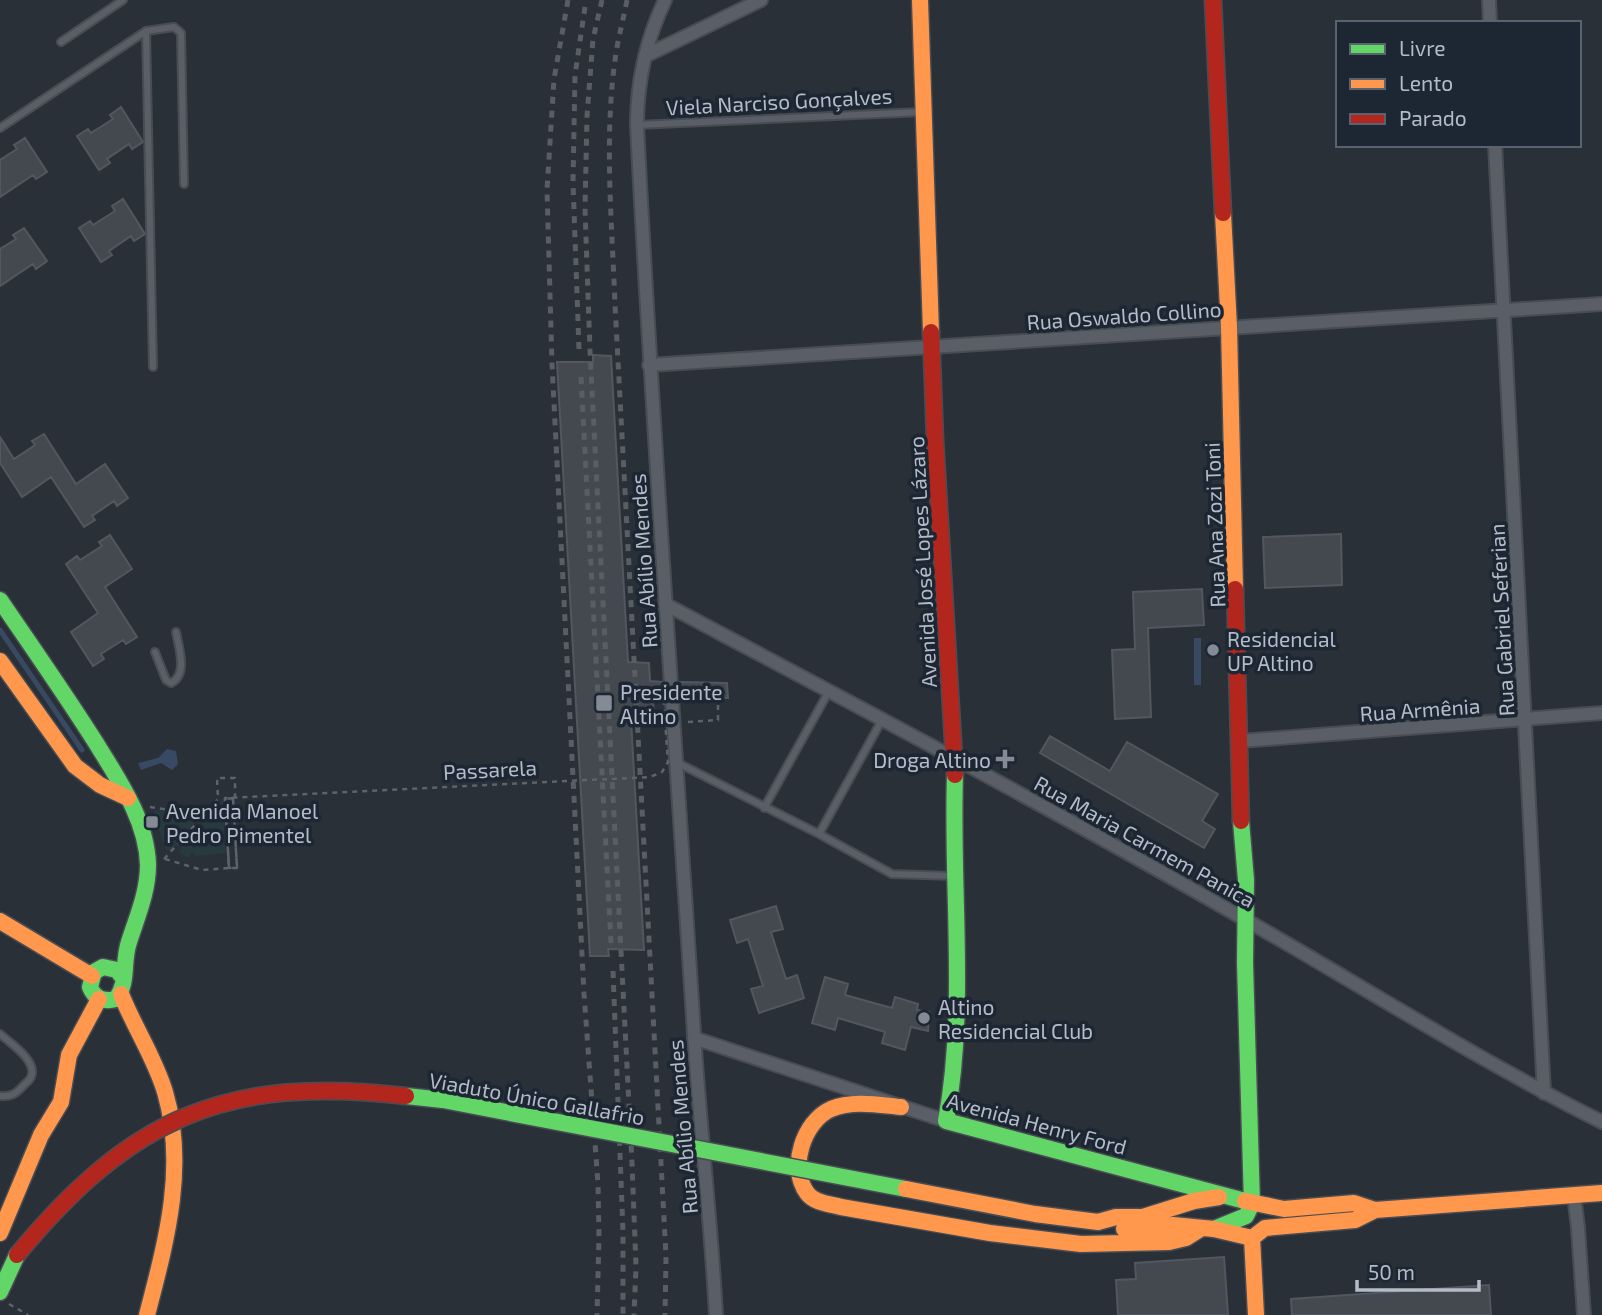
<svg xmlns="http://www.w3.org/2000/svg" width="1602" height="1315" font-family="'Exo 2',sans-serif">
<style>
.green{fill:#273a3e}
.water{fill:#384963}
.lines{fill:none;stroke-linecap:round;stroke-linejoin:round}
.stream{stroke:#384963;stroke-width:5}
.building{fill:#444950;stroke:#52575f;stroke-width:2}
.lane-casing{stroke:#484c53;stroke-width:10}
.street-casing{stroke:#484c53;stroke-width:16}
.fast-casing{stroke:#484c53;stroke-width:19}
.slow-casing{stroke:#484c53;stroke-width:19}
.jam-casing{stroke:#484c53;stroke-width:19}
.path{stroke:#5d636a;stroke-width:2.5;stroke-dasharray:5 5;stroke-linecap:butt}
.lane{stroke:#5a5e66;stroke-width:6}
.street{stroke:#5a5e66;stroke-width:12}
.fast{stroke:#63d668;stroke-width:16}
.slow{stroke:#ff974d;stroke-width:16}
.jam{stroke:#b3261e;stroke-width:16}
.rail{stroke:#595d64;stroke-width:5;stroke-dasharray:7 7;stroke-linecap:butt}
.fast-bridge-casing{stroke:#484c53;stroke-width:19;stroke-linecap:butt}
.slow-bridge-casing{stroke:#484c53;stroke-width:19;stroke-linecap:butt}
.jam-bridge-casing{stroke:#484c53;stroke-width:19;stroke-linecap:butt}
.path-bridge{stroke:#5d636a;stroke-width:2.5;stroke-dasharray:5 5;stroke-linecap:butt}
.fast-bridge{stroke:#63d668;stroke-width:16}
.slow-bridge{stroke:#ff974d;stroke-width:16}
.jam-bridge{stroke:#b3261e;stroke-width:16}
.poi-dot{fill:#848b96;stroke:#1d2633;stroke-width:2.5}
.labels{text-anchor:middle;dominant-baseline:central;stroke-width:7;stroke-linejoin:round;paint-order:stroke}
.street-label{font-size:21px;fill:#b4bcc9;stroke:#1d2633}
.poi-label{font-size:21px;fill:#b4bcc9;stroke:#1d2633;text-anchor:start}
</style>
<rect width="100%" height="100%" fill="#2a3038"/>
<path class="green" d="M223,798L226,853L195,856L193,852L188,858L180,853L181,846Z
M156,810L199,817L170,851L166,849L153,813Z"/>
<path class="water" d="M1194,638H1201V685H1194Z
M167,749L176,751L178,764L172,770L161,763L141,770L138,763L158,758Z"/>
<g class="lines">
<path class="stream" d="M0,630L82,750"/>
</g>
<path class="building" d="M121,107L143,142L132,149L129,144L107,159L110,163L99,170L77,136L88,129L91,133L113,119L110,115Z
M25,138L47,172L36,179L33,175L0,197V160L17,149L14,145Z
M123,199L145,234L134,241L131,236L109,251L112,255L101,262L79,228L90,221L93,225L115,211L112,206Z
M24,228L47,261L36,269L33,264L0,286V249L16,239L13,235Z
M593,355L611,356L628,662L649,663L650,681L662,682L663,697L653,696L654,720H631L644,950L608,949L609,956H590L557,362H593Z
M44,434L76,484L105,464L128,498L117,506L114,501L92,516L95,520L84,527L51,477L22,497L0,463V437L14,459L35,445L32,441Z
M1341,534L1342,585L1265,588L1263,537Z
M110,535L132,569L105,587L137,637L126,644L123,640L101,654L104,659L93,666L71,632L98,613L66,564L77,556L80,560L102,546L99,542Z
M1202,589L1204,625L1148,628L1151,717L1115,719L1112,650L1135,649L1133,592Z
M680,682L727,683L728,698L681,697Z
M1050,736L1110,771L1127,742L1218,794L1202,821L1215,829L1204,848L1040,753Z
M776,906L783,929L771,932L786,979L797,975L804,998L759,1013L751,989L763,986L748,939L737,943L730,920Z
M825,977L848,984L845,995L892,1008L895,997L918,1004L917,1010L929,1012L928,1031L911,1027L905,1050L882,1043L885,1032L838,1018L835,1030L812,1023Z
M1224,1257L1228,1315H1118L1116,1280L1136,1279L1135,1263Z
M1489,1285L1491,1315H1292L1291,1299Z"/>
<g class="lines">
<defs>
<path id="lane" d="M61,42L123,0
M637,125L922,112
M0,128L146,31
M153,367L146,31L174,27L181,33L184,184
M155,652L166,680L171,683C188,675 179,648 176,632
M678,763L819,834L892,874L953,876
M764,808L829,691
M819,834L882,720
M0,1034C10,1043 38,1061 31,1077C30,1080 26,1083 24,1085C16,1094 11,1097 0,1096"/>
<path id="street" d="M665,0C646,40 637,81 637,125C652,428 675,731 694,1034C700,1128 711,1221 716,1315
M1489,0L1490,23
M645,56L761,0
M1495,145L1544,1093
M649,365L1602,304
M665,604C859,707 1055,810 1246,920C1365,988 1480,1061 1602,1122
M1241,741L1602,713
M694,1038L946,1121
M1574,1195L1578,1228L1584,1315"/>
<path id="fast" d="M0,600C32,647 65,694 96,743C118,779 147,820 148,865C148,892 137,917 129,942C122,962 129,982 116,999C104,1002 95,999 90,987L94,972L103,967L117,970L123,978
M955,775C951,890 967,1007 946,1121L1245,1201
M1214,1229L1246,1216L1252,1204L1245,963L1246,880L1241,821
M0,1292L17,1255"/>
<path id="slow" d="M920,0L931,332
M1223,213L1229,327L1235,589
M0,661L75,766L100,785L128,798
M0,921L92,976
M121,994C134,1027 155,1058 165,1092C187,1167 166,1242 147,1315
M901,1107C879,1105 853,1100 831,1109C804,1121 788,1167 807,1193C814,1203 830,1204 841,1207L990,1233L1081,1244L1169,1242L1186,1238L1202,1228
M1245,1201L1284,1209L1354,1203L1375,1210L1355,1220L1265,1228L1252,1238
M1375,1210L1602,1193
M1035,1214L1098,1222L1116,1217H1143L1194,1201L1219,1197
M1124,1229H1150L1173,1225L1214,1229L1252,1238
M0,1233L41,1135L61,1102L69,1055L99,999
M1252,1238L1256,1315"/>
<path id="jam" d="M1213,0L1223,213
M931,332L935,439L955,775
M1235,589L1241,821"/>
</defs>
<use href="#lane" class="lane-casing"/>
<use href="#street" class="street-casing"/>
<use href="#fast" class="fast-casing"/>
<use href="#slow" class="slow-casing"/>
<use href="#jam" class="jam-casing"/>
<path class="path" d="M688,722L718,720V691
M150,807L204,815L218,799L217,778H235V798
M164,859L204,815
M165,859L202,870L229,868L225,799L233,798
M9,1304L28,1315"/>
<use href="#lane" class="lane"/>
<use href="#street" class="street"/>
<use href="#fast" class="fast"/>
<use href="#slow" class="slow"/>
<use href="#jam" class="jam"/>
<path class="rail" d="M568,0L554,79L547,190L552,364L584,994L598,1184L599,1237L597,1315
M602,0L593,39L587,116L585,209L590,351L632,1163L636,1266L634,1315
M627,0C624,16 620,31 617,47C603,131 612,220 615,305L666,1256L665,1315
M579,349L573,183L575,75L586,0
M581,377L611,943
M613,971L623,1232V1315"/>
<defs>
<path id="fast-bridge" d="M406,1096L443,1100L906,1189"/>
<path id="slow-bridge" d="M906,1189L1035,1214"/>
<path id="jam-bridge" d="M17,1255C131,1117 227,1075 406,1096"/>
</defs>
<use href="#fast-bridge" class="fast-bridge-casing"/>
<use href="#slow-bridge" class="slow-bridge-casing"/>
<use href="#jam-bridge" class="jam-bridge-casing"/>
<path class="path-bridge" d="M233,798L237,868H229L225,799L233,798L237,867L229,868L225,798L650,777L662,772L668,762L663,691H718"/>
<use href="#fast-bridge" class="fast-bridge"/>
<use href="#slow-bridge" class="slow-bridge"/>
<use href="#jam-bridge" class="jam-bridge"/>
</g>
<g class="poi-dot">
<circle cx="1213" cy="650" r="7"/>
<rect x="595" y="694" width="18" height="18" rx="3.5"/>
<path d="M1001.5 748.5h7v7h7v7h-7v7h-7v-7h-7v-7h7z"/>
<rect x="145" y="815" width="14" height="14" rx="3.5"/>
<circle cx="924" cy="1018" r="7"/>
</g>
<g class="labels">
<g class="street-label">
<text transform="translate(779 101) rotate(-3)">Viela Narciso Gonçalves</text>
<text transform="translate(1124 315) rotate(-4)">Rua Oswaldo Collino</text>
<text transform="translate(1214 525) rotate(-92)">Rua Ana Zozi Toni</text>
<text transform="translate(643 561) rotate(-94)">Rua Abílio Mendes</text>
<text transform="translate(922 562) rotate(-93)">Avenida José Lopes Lázaro</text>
<text transform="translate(1501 620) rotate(-93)">Rua Gabriel Seferian</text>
<text transform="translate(1420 709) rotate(-4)">Rua Armênia</text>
<text transform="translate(490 769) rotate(-3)">Passarela</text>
<text transform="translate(1145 841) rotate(29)">Rua Maria Carmem Panica</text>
<text transform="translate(537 1098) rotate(10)">Viaduto Único Gallafrio</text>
<text transform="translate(1037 1123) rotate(15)">Avenida Henry Ford</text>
<text transform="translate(682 1127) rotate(-95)">Rua Abílio Mendes</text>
</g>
<g class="poi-label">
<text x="1227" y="638">Residencial<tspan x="1227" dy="24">UP Altino</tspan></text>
<text x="620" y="691">Presidente<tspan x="620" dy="24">Altino</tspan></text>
<text x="991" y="759" text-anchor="end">Droga Altino</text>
<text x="166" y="810">Avenida Manoel<tspan x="166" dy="24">Pedro Pimentel</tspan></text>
<text x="938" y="1006">Altino<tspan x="938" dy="24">Residencial Club</tspan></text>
</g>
</g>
<rect x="1336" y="21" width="245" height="126" fill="#1d2633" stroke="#59626f" stroke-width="2"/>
<rect x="1350" y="44" width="35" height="10" fill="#63d668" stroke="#59626f" stroke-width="2"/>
<text x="1399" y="56" font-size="21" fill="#b4bcc9">Livre</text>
<rect x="1350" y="79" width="35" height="10" fill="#ff974d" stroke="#59626f" stroke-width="2"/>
<text x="1399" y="91" font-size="21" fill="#b4bcc9">Lento</text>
<rect x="1350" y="114" width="35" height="10" fill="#b3261e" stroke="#59626f" stroke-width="2"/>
<text x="1399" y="126" font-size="21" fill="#b4bcc9">Parado</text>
<path d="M1357 1280v10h122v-10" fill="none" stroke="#b4bcc9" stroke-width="3.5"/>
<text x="1368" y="1280" font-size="21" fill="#b4bcc9" stroke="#1d2633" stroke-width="5" paint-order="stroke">50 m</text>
</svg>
